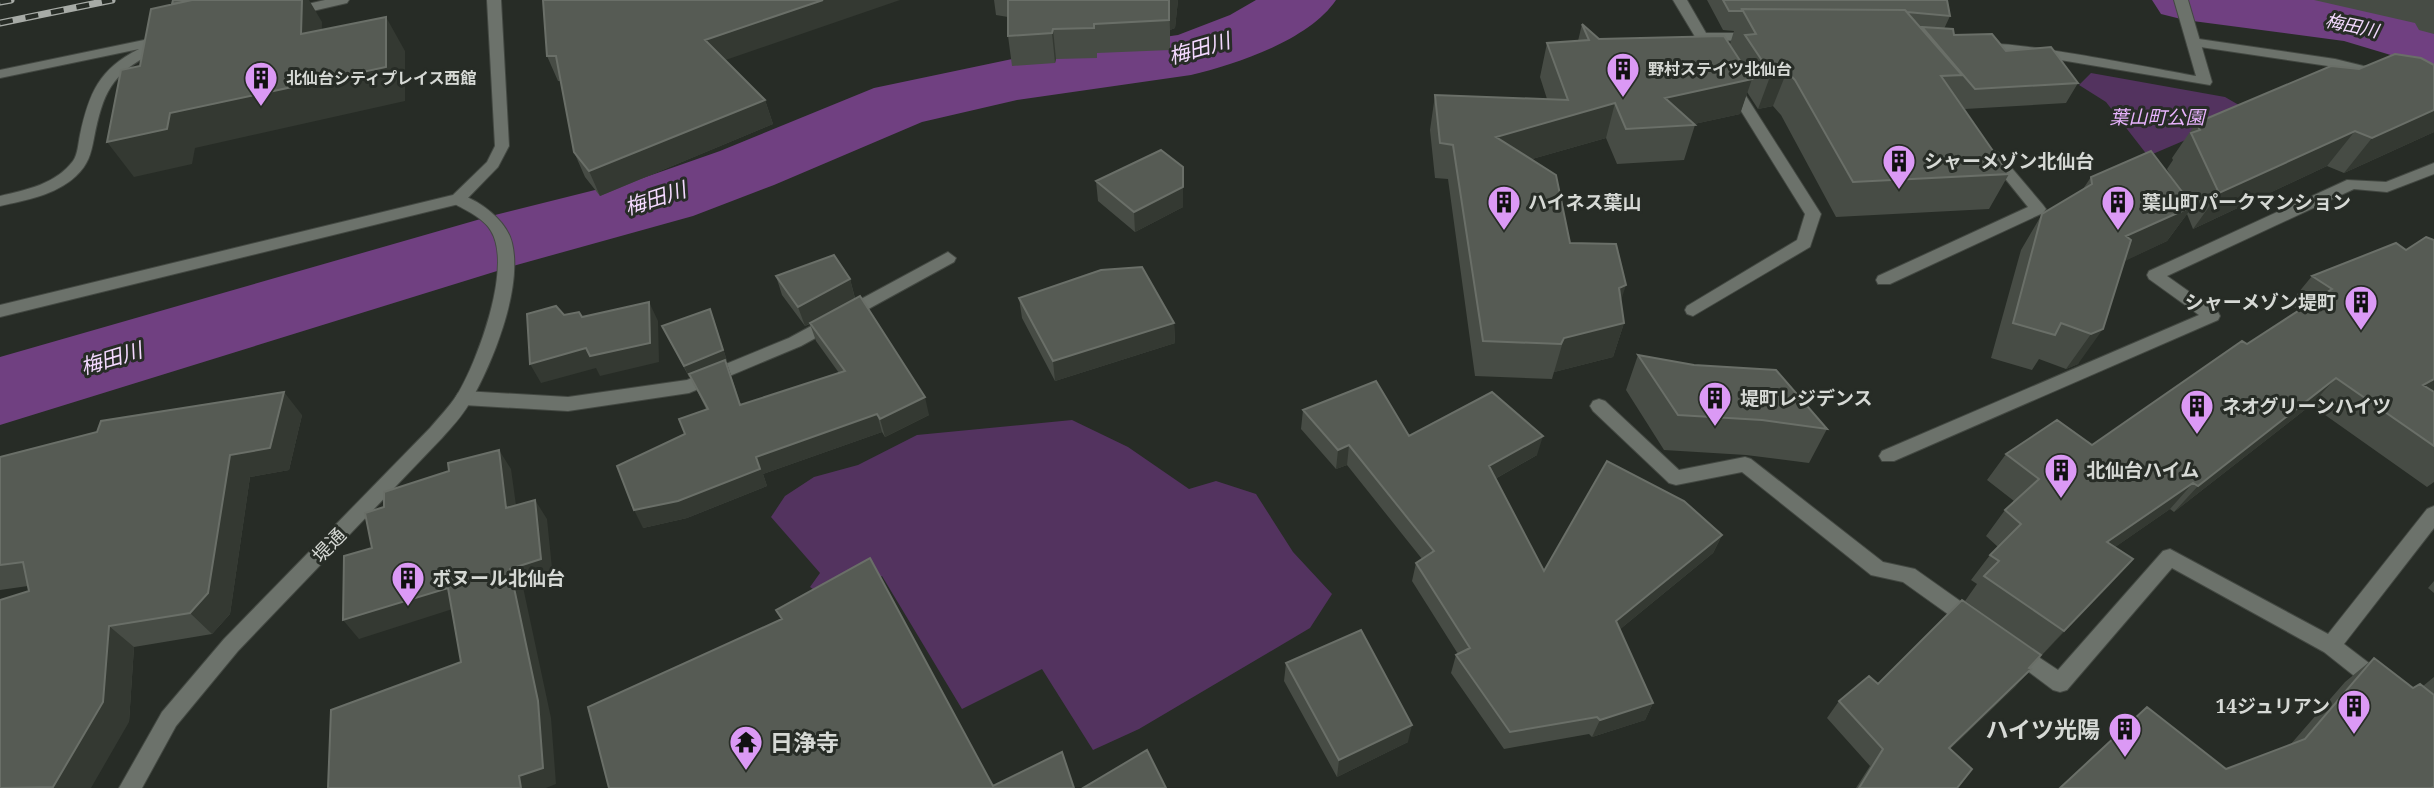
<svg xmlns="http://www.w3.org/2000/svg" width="2434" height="788" font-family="'Noto Serif','Noto Sans JP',serif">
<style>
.green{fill:#53335f}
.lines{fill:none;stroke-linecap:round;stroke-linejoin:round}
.river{fill:#704081;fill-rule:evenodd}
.service-casing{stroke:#434842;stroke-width:2}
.minor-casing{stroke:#434842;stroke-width:2}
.tertiary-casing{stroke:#434842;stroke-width:2}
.service{fill:#6c726b;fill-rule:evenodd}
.minor{fill:#6c726b;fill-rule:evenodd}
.tertiary{fill:#6c726b;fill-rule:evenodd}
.rail-casing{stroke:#a7aba6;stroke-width:7}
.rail{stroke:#272c26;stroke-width:4.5;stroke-dasharray:13;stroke-linecap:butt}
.wall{fill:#474c45}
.shaded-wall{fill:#343932}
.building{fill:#565b54;stroke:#6a6f68;stroke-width:2}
.labels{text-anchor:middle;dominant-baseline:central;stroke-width:6;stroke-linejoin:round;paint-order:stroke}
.far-poi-label{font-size:16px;font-weight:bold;fill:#d6d9d5;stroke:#272c26;text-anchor:start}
.far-water-label{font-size:18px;font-style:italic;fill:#f4d9ff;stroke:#272c26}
.park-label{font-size:19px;font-style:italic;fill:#e7b2fc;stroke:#272c26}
.poi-label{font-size:19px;font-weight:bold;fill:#d6d9d5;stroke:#272c26;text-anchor:start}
.street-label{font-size:19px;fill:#d6d9d5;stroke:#272c26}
.water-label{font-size:21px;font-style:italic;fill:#f4d9ff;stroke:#272c26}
.near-poi-label{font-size:23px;font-weight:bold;fill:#d6d9d5;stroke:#272c26;text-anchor:end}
</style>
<rect width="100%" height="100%" fill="#272c26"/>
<path class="green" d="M2091,73L2225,97L2251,112L2148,156L2106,102L2079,85Z
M1072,420L1128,447L1189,489L1216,481L1256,494L1293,552L1332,594L1310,628L1139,729L1093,750L1042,669L962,709L882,576L850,596L827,599L810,587L820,573L771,517L785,496L814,477L858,465L917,435Z"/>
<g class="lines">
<path class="river" d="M1256,0H1336C1309,40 1237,64 1191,75L1017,100L922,122L774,185L693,216L513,266L0,425V357L491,216L643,178L720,151L874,88L1017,58L1178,35L1230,15Z
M2152,0H2341L2434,23V68L2344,41L2185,20L2161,14Z"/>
<defs>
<path id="service" d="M2192,38L2335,59L2384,71L2386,74L2379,78L2335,67L2187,45V39Z
M1732,81L1739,85L1821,214L1810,247L1693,316L1687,314L1685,310L1687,306L1797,240L1805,214L1725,85Z
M1994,151L1999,153L2043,205L2046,209L2043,213L1890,284H1878L1876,280L1878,276L2028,207L1987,156Z
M2434,163V174L2387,192L2354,189L2167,276L2218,312L2220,316L2218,320L1894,461H1882L1879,456L1882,451L2199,315L2149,279L2147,275L2149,271L2347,180L2386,182Z
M948,252L956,258L954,262L801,346L689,393L568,411L464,405L458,403L455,398L458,393L464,391L568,397L687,380L789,338Z
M1599,399L1605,401L1679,470L1745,457L1751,459L1883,562L1915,569L1980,615L1983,621L1980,627L1973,630L1966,627L1903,582L1871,575L1742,472L1676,485L1669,483L1593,411L1590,406L1593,401Z
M2434,506V528L2344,644L2386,676L2389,683L2386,690L2379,692L2372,690L2324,652L2172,568L2067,690L2060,692L2053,690L2009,657L2006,651L2009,645L2016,642L2058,670L2163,551L2170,549L2328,634L2427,509Z"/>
<path id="minor" d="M1673,0H1687L1706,33H1754L1761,37L1754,41L1697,40Z
M2174,0H2188L2212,82L2210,85L2019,53L1981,50L1974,46C1988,34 2166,71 2196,76Z
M458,194C480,200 507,221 512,243C523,289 492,365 469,404C462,416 452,427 442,438L238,651L176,726L142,788H119L162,712L224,639L430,428C439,417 449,407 457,395C477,362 513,267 491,231C484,218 465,210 453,203L450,199Z"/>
<path id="tertiary" d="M325,0H349L347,3L291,16L284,12L286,9Z
M487,0H501L509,146L498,167L463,203L0,317V305L453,195L487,162L495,146Z
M168,35L173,36V42L151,47L155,50L153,53C111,74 103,93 94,138C91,154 88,165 76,176C56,195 26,200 0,206V196C26,190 56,184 73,161C78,154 78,144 80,135C89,93 99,69 139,49L0,78V70Z"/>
</defs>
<use href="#service" class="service-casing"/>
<use href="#minor" class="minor-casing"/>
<use href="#tertiary" class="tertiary-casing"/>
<use href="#service" class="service"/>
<use href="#minor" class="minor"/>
<use href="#tertiary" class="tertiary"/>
<defs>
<path id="rail" d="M0,2L11,0
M0,23L112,0"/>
</defs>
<use href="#rail" class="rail-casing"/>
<use href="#rail" class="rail"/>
</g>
<path class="wall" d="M543,0L726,60L765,100L773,124L600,196L585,177L574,152L561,81H558L547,56Z
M994,0H1178L1175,28L1170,30V50L1097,53V58L1056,59L1055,63L1012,66L1008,36V17L996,15Z
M1707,0H1947L1950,16L1944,29L1954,35L2006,51L2078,83L2066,103L1965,109L1954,95L2009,174L1989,209L1836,217L1781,115L1773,106L1758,109L1747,92L1740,114L1694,124L1695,125L1684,160L1617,164L1606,138L1532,159L1570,243L1621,302L1624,323L1613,357L1554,372L1552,379L1475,376L1448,179L1435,178L1430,130L1435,95L1547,99L1540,77L1547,43L1578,41L1582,24L1599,39L1735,53L1730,44L1734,31L1723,30Z
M2314,0H2434V34L2419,30L2415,23Z
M2434,65V132L2344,173L2327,166L2193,229L2187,214L2167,241L2124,261L2078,364L2066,369L2039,359L2032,370L1991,358L2021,250L2042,214L2083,189L2091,177H2171L2167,169L2173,160L2172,158L2196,123L2359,69Z
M1096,181L1183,207L1135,232L1098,201Z
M2434,240V482L2427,487L2311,405L2174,512L2170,509L2115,547L2133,559L2042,655L1965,601L1977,584L1971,580L1990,555L1998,547L1986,536L2005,510L2014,501L1987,480L2006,454L2092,445L2299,310L2289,304L2312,276L2406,250Z
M776,276L850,279L855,298L929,415L885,437L882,432L763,474L767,486L687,518L643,528L685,434L706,409L690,376L689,377L662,326L714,320L727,361H726L741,405L839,373L816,341L810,324L805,326L782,295Z
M1019,298L1174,323L1175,343L1055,381L1022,318Z
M1638,355L1827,429L1809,463L1746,455L1664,450L1626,390Z
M1303,410L1409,436L1537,455L1495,479L1544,571L1722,535L1713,553L1619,630L1653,703L1645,720L1592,737L1589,734L1504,749L1451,673L1456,655L1458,654L1412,581L1416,563L1422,559L1347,465L1336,469L1301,429Z
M302,415L289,470L250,477L230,614L212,634L134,647L129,722L29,591L28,586L0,590V457L97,432Z
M2434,581V593L2428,588Z
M2374,658L2413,688L2423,686L2434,677V788L2226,769L2290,745L2345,682Z
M1286,663L1408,742L1337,777L1284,681Z
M2030,668L2015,687L1950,749L1957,788H1856L1870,766L1827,718L1839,701L1878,684Z"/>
<path class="shaded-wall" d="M302,0H309L322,22L321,69L301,34Z
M823,0H900L714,64L705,40Z
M1169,0H1178L1175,28L1170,30Z
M386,17L405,51V101L195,148L192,164L134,177L107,142L170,113Z
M1053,29L1056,59L1055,63L1052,33Z
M1787,71L1773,106L1758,109L1771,74Z
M1752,79L1740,114L1685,126L1665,98Z
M765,100L773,124L600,196L589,171Z
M1615,103L1606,138L1489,171L1496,137Z
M2434,110V132L2344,173L2372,138Z
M2355,131L2327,166L2193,229L2219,193Z
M1183,167V207L1135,232L1134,212Z
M2193,206L2167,241L2102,272L2126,236Z
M850,279L855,299L805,326L798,307Z
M1626,285L1615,319L1619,288Z
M649,302L658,321L659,362L600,376L596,368L541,383L530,364Z
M710,309L727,361H726L732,378L747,423L740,405L726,361L689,377L684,366Z
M1174,323L1175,343L1055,381L1053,361Z
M1624,323L1613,357L1554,372L1552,379L1564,338Z
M2103,329L2078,364L2066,369L2091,334Z
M2336,378L2311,405L2174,512L2198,486Z
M2434,379V393L2423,385Z
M284,392L302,415L289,470L250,477L230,614L212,634L190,613L230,455Z
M925,397L929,415L885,437L880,419Z
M877,414L882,432L763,474L767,486L687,518L643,528L634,510L756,457Z
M1543,436L1537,455L1484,485L1489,466Z
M1349,445L1347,465L1336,469L1338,450Z
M499,450L511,469L519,527L506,508Z
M2193,483L2170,509L2085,568L2107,542Z
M535,500L547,519L553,578L523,587L551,718L556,784L546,788H521L519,776L510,569Z
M1722,535L1713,553L1608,639L1616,621Z
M2133,559L2110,585L2042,655L2064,631Z
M448,588L462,606L359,639L343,620Z
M109,626L134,647L129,722L91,788H49Z
M2031,669L2015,687L1934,765L1949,748Z
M1653,703L1645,720L1592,737L1600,720Z
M1412,725L1408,742L1337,777L1339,760Z"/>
<path class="building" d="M173,0H192L172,4Z
M192,0H302L301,34L386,17V67L170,113L167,129L107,142L121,70L140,66L151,9Z
M543,0H823L705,40L765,100L589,171L574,152L556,56H547Z
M1008,0H1170H1169V20L1094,24V28L1053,29L1052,33L1008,36Z
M1723,0H1947L1950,16L1907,12L1905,10L1742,9L1741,11H1729Z
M1742,9L1905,10L1962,75L1941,76L2009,174L1853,182L1795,80L1787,71L1771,74L1745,35L1756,34Z
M1582,24L1599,39L1724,36L1752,79L1665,98L1695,125L1626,129L1615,103L1496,137L1556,175L1570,243L1616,244L1626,285L1619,288L1624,323L1564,338L1561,344L1483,341L1453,145L1440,143L1435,95L1568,100L1547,43L1589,40Z
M1922,27L1953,29L1954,35L1992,34L2006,51L2051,47L2078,83L1975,89Z
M2395,54L2421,58L2434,65V110L2372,138L2355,131L2219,193L2191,133L2200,130L2196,123L2331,66L2359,69Z
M1161,150L1183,167V187L1134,212L1096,181Z
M2151,151L2193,206L2126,236L2131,240L2103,329L2091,334L2061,323L2055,335L2013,323L2042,214L2092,184L2091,177Z
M2426,237L2434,240V379L2423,385L2434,392V446L2336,378L2198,486L2193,483L2107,542L2133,559L2064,631L1984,576L1999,561L1990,555L2021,524L2005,510L2039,479L2006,454L2057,420L2092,445L2242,341L2247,344L2332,289L2312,276L2396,243L2406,250Z
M834,255L850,279L798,307L776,276Z
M1142,267L1174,323L1053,361L1019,298L1101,270Z
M860,296L925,397L880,419L877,414L756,457L760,469L678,501L634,510L617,466L685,434L679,419L708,409L689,374L725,360L740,405L845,371L810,323Z
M649,302L650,343L590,356L586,348L530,364L527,314L556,306L564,315L579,312L582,317Z
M710,309L723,350L684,366L662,326Z
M1638,355L1694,365L1776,370L1827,429L1762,420L1678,415Z
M1376,381L1409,436L1492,392L1543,436L1489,466L1544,571L1607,461L1684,501L1722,535L1616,621L1653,703L1600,720L1597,717L1510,732L1456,655L1470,648L1416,563L1434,551L1349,445L1338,450L1303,410Z
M284,392L270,448L230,455L208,593L190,613L109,626L103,702L53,787L0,788V600L29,591L23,562L0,565V457L97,432L101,421Z
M499,450L506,508L535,500L541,559L510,569L538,701L543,768L519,776L521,788H328L331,710L461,662L448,588L343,620L344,556L372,548L365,513L384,507V492L449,471L448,463Z
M870,558L993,786L1062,752L1074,788H609L588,707L782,619L776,610Z
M1962,600L2041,655L2029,668L2031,669L1949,748L1972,769L1957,788H1859L1883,749L1839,701L1869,676L1878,684Z
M1361,630L1412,725L1339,760L1286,663Z
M2374,658L2413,688L2420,684L2434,695V787L2431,788H2060L2147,707L2226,769L2305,739Z
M1147,750L1166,788H1083Z"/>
<defs>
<symbol id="building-pin" viewBox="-11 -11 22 30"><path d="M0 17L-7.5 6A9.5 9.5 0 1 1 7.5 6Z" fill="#db99f5" stroke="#272c26"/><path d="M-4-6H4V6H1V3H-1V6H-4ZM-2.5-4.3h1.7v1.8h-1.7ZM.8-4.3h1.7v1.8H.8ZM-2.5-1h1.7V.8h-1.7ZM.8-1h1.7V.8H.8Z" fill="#111"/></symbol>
<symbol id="temple-pin" viewBox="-11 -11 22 30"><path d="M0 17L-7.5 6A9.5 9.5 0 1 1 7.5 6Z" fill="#db99f5" stroke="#272c26"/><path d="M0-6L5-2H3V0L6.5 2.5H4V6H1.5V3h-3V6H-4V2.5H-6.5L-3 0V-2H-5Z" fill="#111"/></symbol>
</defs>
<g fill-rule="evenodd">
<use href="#building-pin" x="1604" y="50" width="38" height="52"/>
<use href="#building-pin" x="242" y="59" width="38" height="52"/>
<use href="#building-pin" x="1880" y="142" width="38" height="52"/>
<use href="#building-pin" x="1485" y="183" width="38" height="52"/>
<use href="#building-pin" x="2099" y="183" width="38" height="52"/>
<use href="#building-pin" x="2342" y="283" width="38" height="52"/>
<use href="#building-pin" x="1696" y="379" width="38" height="52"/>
<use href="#building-pin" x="2178" y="387" width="38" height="52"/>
<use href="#building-pin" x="2042" y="451" width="38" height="52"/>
<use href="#building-pin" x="389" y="559" width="38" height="52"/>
<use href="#building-pin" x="2335" y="687" width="38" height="52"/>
<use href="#building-pin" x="2106" y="710" width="38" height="52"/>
<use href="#temple-pin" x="727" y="723" width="38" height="52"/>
</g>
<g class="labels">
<g class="far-poi-label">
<text x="1648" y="69">野村ステイツ北仙台</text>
<text x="286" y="78">北仙台シティプレイス西館</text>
</g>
<g class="far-water-label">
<text transform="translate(2352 25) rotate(12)">梅田川</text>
</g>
<g class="park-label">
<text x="2157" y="117">葉山町公園</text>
</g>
<g class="poi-label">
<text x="1924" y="161">シャーメゾン北仙台</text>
<text x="1528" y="202">ハイネス葉山</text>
<text x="2142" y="202">葉山町パークマンション</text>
<text x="2336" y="302" text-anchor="end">シャーメゾン堤町</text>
<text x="1740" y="398">堤町レジデンス</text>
<text x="2222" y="406">ネオグリーンハイツ</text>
<text x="2086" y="470">北仙台ハイム</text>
<text x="432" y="578">ボヌール北仙台</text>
<text x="2330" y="706" text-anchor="end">14ジュリアン</text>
</g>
<g class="street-label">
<text transform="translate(329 545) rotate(-46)">堤通</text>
</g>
<g class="water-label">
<text transform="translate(1199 48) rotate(-16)">梅田川</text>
<text transform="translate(655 198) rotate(-18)">梅田川</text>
<text transform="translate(111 358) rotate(-17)">梅田川</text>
</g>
<g class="near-poi-label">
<text x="2100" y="729">ハイツ光陽</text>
<text x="770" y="742" text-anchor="start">日浄寺</text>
</g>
</g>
</svg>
